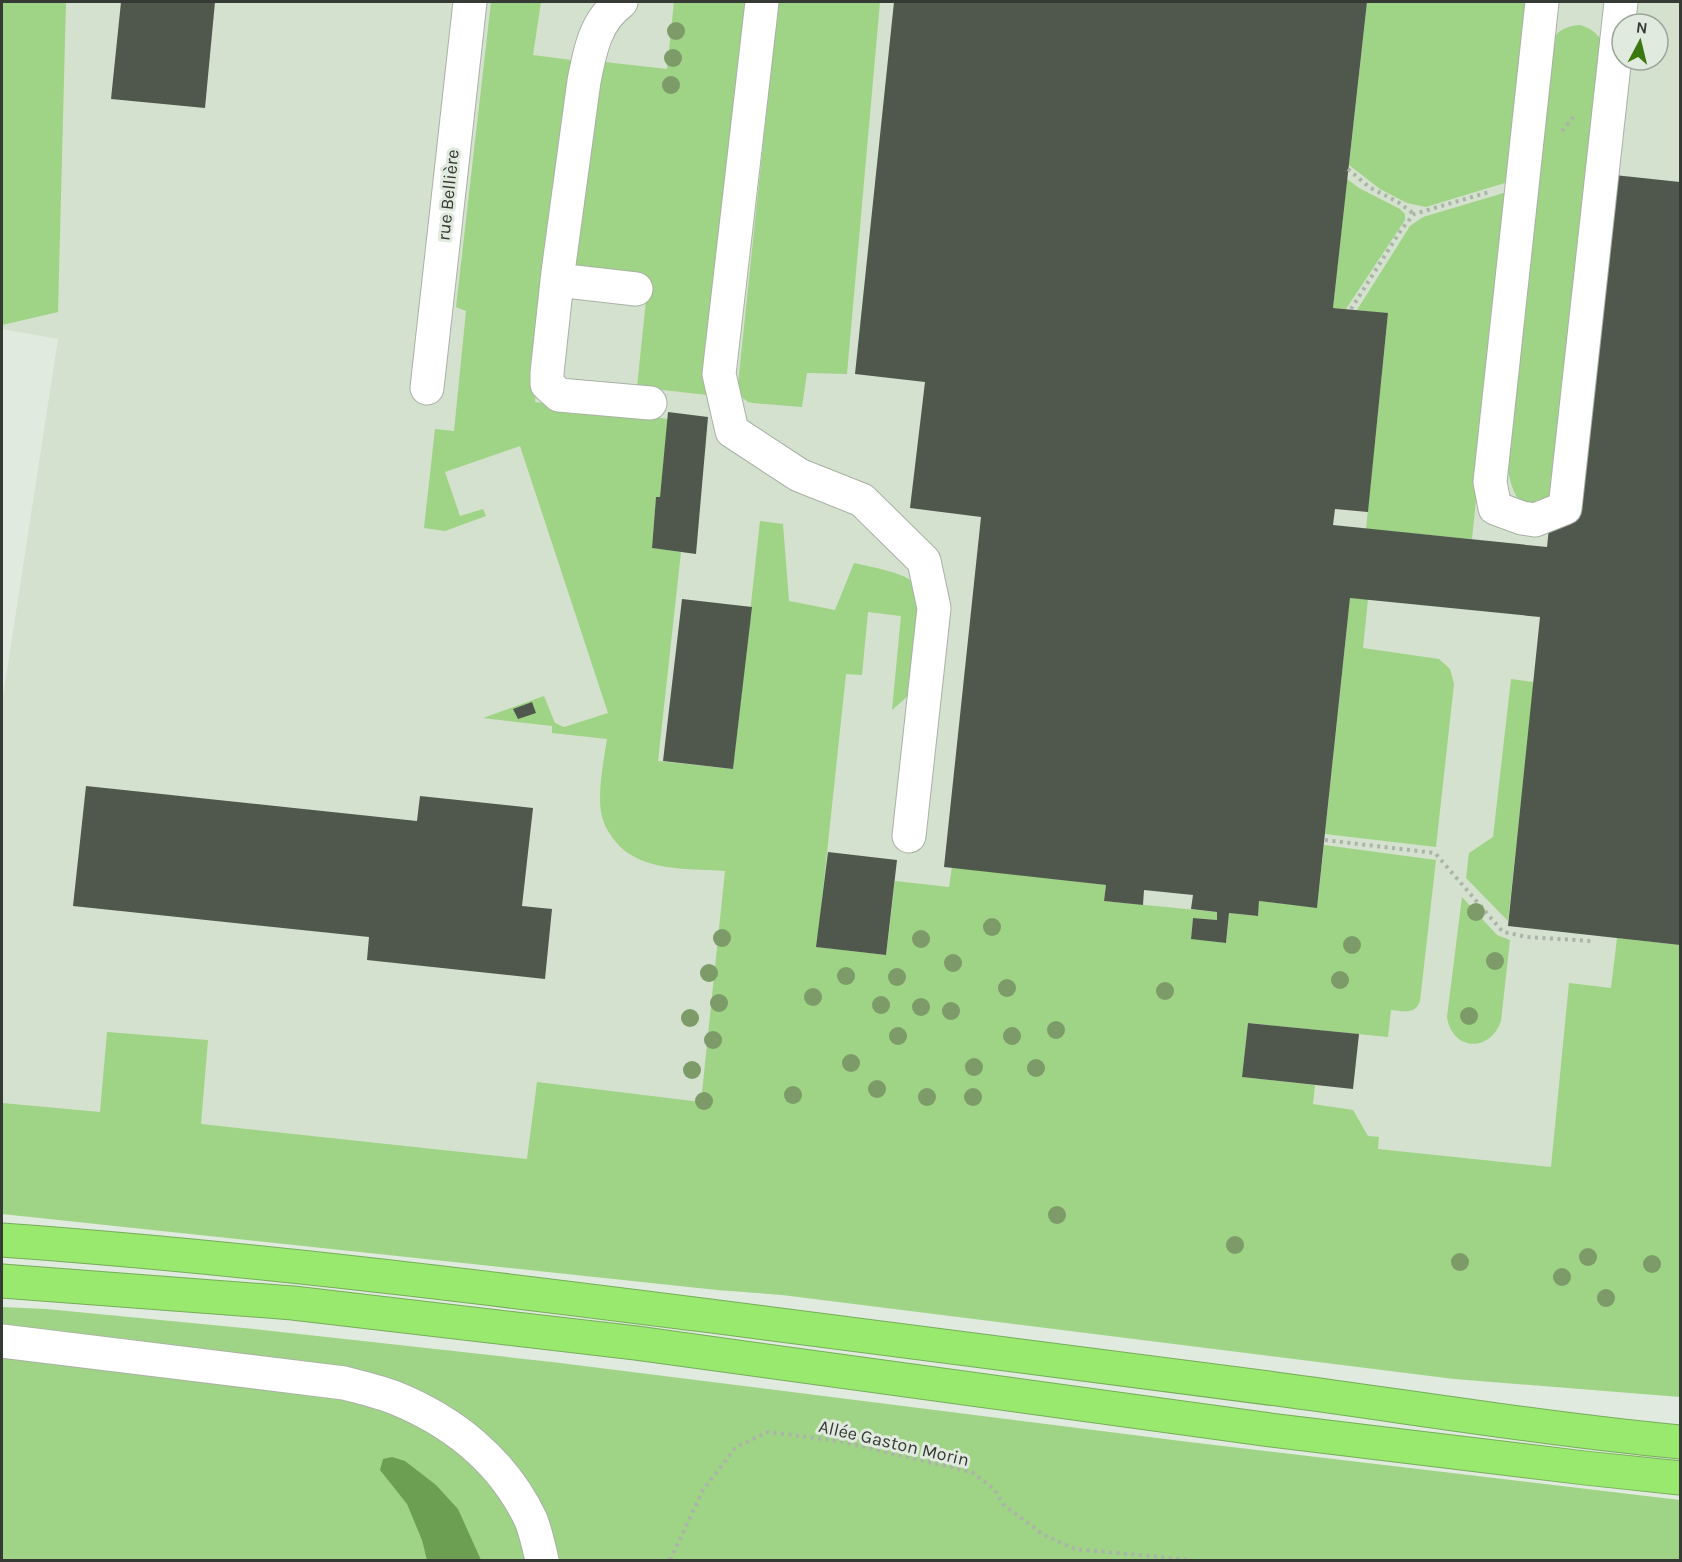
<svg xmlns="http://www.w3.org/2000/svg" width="1682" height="1562" font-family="Karla,sans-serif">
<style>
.built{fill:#d4e1ce;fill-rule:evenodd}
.green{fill:#9fd385}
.water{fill:#6c9f52}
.building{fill:#50574d}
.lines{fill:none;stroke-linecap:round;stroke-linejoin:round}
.minor-casing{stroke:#a9b1a5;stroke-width:35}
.highway-casing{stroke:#76ac5a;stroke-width:35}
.path{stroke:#acb4aa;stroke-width:4;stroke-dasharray:3 4.5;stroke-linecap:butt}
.minor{stroke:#fff;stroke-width:33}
.highway{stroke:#98e96e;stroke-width:33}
.tree{fill:#7d9b68}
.labels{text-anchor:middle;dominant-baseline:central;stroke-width:6;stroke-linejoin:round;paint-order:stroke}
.street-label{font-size:18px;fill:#363a35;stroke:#e1eade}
</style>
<rect width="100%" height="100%" fill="#e1eade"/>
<path class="built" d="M2,2H1680V1324L2,1169V703L58,339L2,329ZM1622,24H1658V60H1622Z"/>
<path class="green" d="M2,2H66L58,312L2,325Z
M491,2H541L533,55L579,61L535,402L668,419L660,497H656L652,548L681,552L658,761L733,769L760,521L783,524L789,601L835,610L854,563C867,566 900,572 910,580C914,585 917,591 919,597L909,695L892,710L901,616L868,612L862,675L846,674L817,947L886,955L895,881L949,887L952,867L1106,885L1104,901L1217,912V920L1193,918L1191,938L1226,943L1229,913L1257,916L1259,901L1317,907L1324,845L1436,860L1420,1001C1415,1015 1403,1011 1391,1010L1388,1037L1248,1023L1242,1077L1315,1085L1313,1104L1353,1110L1368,1136L1379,1137L1378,1149L1551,1167L1569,983L1611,988L1617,938L1680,945V1397L1454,1379L782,1295L717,1290L2,1214V1103L100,1112L107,1032L208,1040L201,1124L527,1159L537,1082L701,1102L725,871C685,868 634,873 610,834C603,824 600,812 600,799C600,779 604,758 607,739L552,733V726L483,718L544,696L555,723L564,727L608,713L520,446L445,472L460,516L483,509L486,516L445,531L424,528L435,429L454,431L466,311L456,307Z
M674,2H750L707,395L637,387L647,291L565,271L596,61L667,69Z
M778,2H880L847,374L807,373L802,407L753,403L748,402L739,395L738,384Z
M1367,2H1526L1508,182L1426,207L1407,203L1380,189L1349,165Z
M1580,25C1590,28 1596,32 1602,41L1552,505L1520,502C1511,488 1508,477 1508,461L1551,42C1558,30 1566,26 1580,25Z
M1347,179L1359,188L1400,209L1405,214V220L1346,309L1333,308Z
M1507,192L1472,539L1366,529L1388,314L1357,310L1410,226L1423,217Z
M1350,598L1368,599L1363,648L1439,659L1450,669L1454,684L1436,847L1325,834Z
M1511,679L1534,682L1508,921L1466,878L1469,853L1493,837Z
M1462,897L1497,935L1510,940L1501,1021C1490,1053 1452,1051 1447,1017Z
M2,1307L46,1309L254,1329L552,1362L1189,1442L1680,1500V1560H553L451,1411L2,1329Z
M2,1356L346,1398L373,1404L447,1441L487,1479L517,1525L530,1560H2Z"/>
<path class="water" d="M392,1457L405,1461L436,1485L458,1509L481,1560H427L422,1540L407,1504L380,1470L383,1459Z"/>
<path class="building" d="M121,2H215L205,108L111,99Z
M894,2H1367L1333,308L1388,313L1368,512L1335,509L1333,525L1547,547L1586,172L1680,182V945L1508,926L1540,617L1350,598L1317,908L1259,901L1258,916L1229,913L1226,943L1191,939L1193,918L1217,920V912L1191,909L1193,895L1144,890L1143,905L1104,901L1106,885L944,867L981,517L910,508L925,382L855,374Z
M668,412L708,417L696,554L652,548L656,497H660Z
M682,599L752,607L733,769L663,761Z
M532,702L536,713L518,719L513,709Z
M86,786L417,821L420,796L533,808L522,906L552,909L545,979L367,960L369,937L73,906Z
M828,852L897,860L886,955L816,947Z
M1248,1023L1359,1034L1353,1089L1242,1077Z"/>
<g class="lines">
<defs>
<path id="minor" d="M621,2C595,21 590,51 584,81L558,272L547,373V384L559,395L650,403
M762,2L719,374L732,431L799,475L862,500L924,561L934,608L909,836
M1542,2L1490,482L1495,508L1522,518L1535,520L1565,508L1621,2
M557,280L636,289
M427,388L470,2
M2,1341L344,1383C360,1387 377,1391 393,1397C453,1421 503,1461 531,1520C536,1533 539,1547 542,1560"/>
<path id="highway" d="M2,1240C239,1257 475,1286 711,1316C900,1340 1088,1365 1276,1389C1411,1407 1545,1429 1680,1442
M2,1281L293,1303L636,1343L1270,1430L1585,1468L1680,1478"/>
</defs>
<use href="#minor" class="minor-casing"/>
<use href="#highway" class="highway-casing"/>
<path class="path" d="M1562,131L1574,116
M1348,169L1369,187L1398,202L1414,214
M1351,309L1401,230L1414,214L1489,192
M1325,840L1435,853L1503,932L1527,937L1591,941
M670,1560L703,1490L736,1447L768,1432L839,1441L972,1472L995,1490L1003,1504L1042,1534L1075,1549L1191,1560"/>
<use href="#minor" class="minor"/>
<use href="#highway" class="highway"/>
</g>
<g class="tree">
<circle cx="676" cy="31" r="9"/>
<circle cx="673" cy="58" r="9"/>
<circle cx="671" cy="85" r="9"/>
<circle cx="1476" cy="912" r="9"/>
<circle cx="992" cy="927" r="9"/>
<circle cx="722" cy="938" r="9"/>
<circle cx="921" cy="939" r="9"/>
<circle cx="1352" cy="945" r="9"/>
<circle cx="1495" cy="961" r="9"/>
<circle cx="953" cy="963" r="9"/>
<circle cx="709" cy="973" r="9"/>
<circle cx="846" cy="976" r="9"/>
<circle cx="897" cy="977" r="9"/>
<circle cx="1340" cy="980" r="9"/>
<circle cx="1007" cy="988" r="9"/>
<circle cx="1165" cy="991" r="9"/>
<circle cx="813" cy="997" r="9"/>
<circle cx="719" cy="1003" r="9"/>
<circle cx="881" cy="1005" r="9"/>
<circle cx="921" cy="1007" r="9"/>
<circle cx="951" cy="1011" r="9"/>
<circle cx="1469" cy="1016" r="9"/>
<circle cx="690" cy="1018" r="9"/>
<circle cx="1056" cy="1030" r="9"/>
<circle cx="898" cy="1036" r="9"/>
<circle cx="1012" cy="1036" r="9"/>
<circle cx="713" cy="1040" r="9"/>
<circle cx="851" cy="1063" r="9"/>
<circle cx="974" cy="1067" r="9"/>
<circle cx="1036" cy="1068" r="9"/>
<circle cx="692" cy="1070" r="9"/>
<circle cx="877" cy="1089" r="9"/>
<circle cx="793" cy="1095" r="9"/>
<circle cx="927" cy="1097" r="9"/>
<circle cx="973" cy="1097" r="9"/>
<circle cx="704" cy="1101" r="9"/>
<circle cx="1057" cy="1215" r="9"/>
<circle cx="1235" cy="1245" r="9"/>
<circle cx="1588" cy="1257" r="9"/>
<circle cx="1460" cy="1262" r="9"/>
<circle cx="1652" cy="1264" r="9"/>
<circle cx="1562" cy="1277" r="9"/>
<circle cx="1606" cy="1298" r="9"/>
</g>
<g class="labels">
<g class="street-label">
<text transform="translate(448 195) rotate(-84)">rue Bellière</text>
<text transform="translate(894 1443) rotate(13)">Allée Gaston Morin</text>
</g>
</g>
<rect width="1682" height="1562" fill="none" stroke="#363a35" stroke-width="6"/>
<g transform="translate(1640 42) rotate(7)"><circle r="28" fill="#e1eade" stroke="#9da49a" stroke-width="1.5"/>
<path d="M0-4.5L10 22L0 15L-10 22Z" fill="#3c7810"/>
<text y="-9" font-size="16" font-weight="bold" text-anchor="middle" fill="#363a35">N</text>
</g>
</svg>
